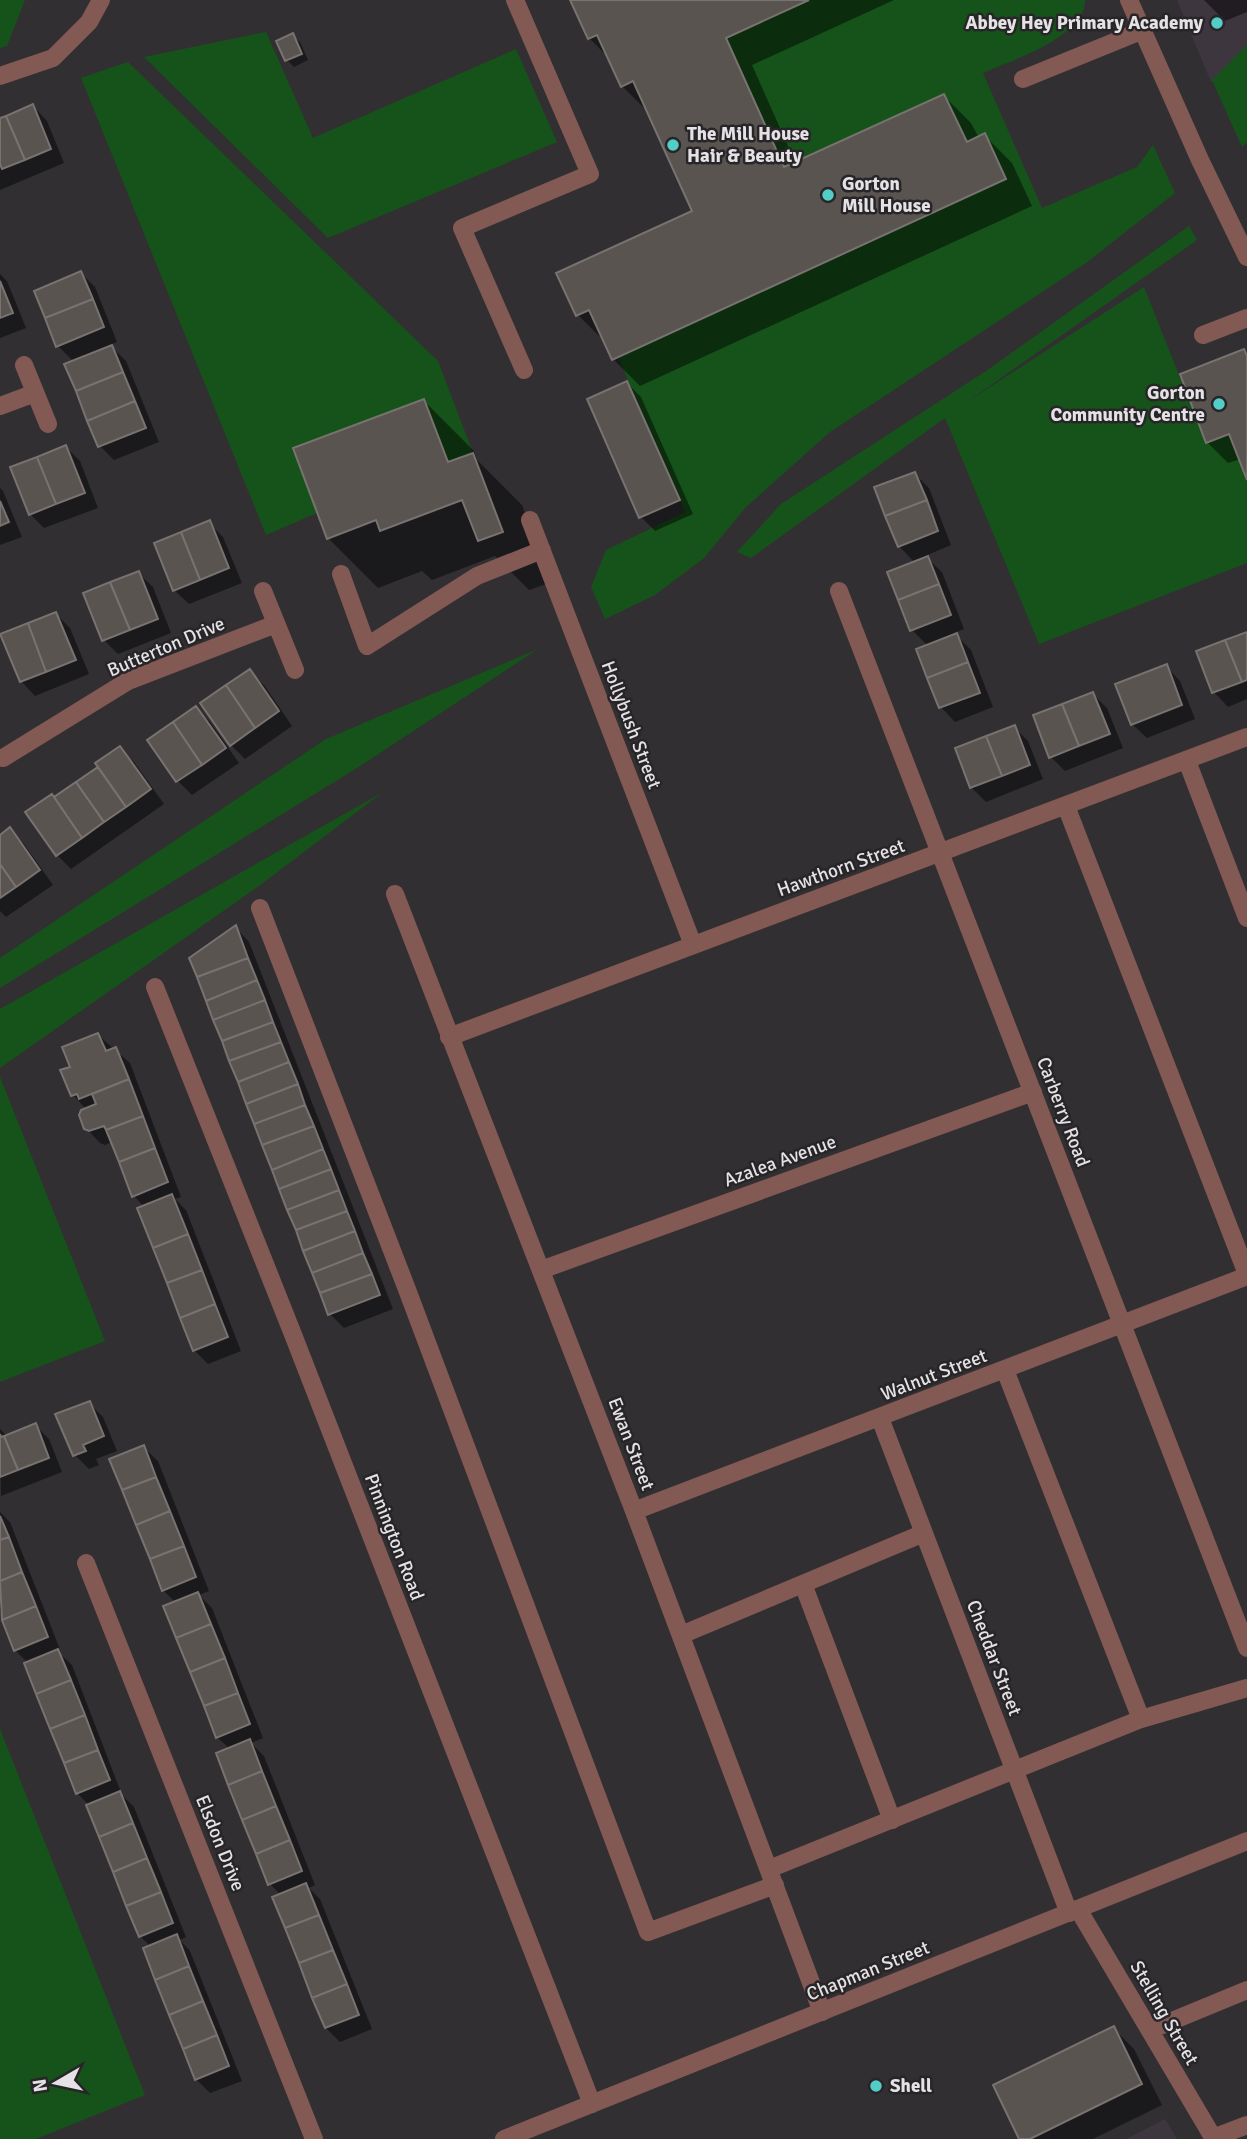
<svg xmlns="http://www.w3.org/2000/svg" width="1247" height="2139" font-family="Signika,sans-serif">
<style>
.built{fill:#3d363f}
.green{fill:#16531a}
.shadow{fill:#0007}
.building{fill:#5a5451;stroke:#787370;stroke-width:2}
.lines{fill:none;stroke-linecap:round;stroke-linejoin:round}
.minor{stroke:#835954;stroke-width:18}
.poi-dot{fill:#54cdc6;stroke:#282529;stroke-width:2.5}
.labels{text-anchor:middle;dominant-baseline:central;stroke-width:5;stroke-linejoin:round;paint-order:stroke}
.poi-label{font-size:19px;font-weight:bold;fill:#e4e2e5;stroke:#282529;text-anchor:start}
.street-label{font-size:19px;fill:#e4e2e5;stroke:#282529}
</style>
<rect width="100%" height="100%" fill="#322f33"/>
<path class="built" d="M1177,0H1247V45L1211,82Z
M1165,2119L1177,2139H1126Z"/>
<path class="green" d="M0,0H25L7,46L0,48Z
M809,0H1085C1086,37 1012,60 983,73L1042,208L1137,167L1153,145L1175,193L1086,263L830,432L745,508L704,558L655,595L605,619L591,587L606,550L685,512L618,357L967,142L944,94L784,167L726,38Z
M266,32L313,138L516,49L557,142L328,238L144,57Z
M1247,45V142L1242,147L1212,80Z
M128,62L438,361L473,453L448,462L424,399L293,448L317,513L266,535L81,78Z
M1189,226L1197,240L967,402L1144,287L1206,443L1229,434L1247,480V563L1039,644L945,418L751,558L737,552L781,504L989,369Z
M538,649L357,768L0,988V958L326,739Z
M383,792L263,883L0,1068V1009Z
M0,1077L105,1341L0,1382Z
M0,1729L145,2095L36,2139H0Z"/>
<path class="shadow" d="M572,0H894L752,65L796,164L944,96L971,123L979,138L985,136L1012,163L1032,206L640,386L613,359L606,343L578,315L694,212L649,113L622,86L609,58L589,38Z
M1204,0H1247V12L1225,21Z
M293,36L300,42L308,60L294,67L287,60Z
M33,106L47,121L64,163L0,190V120Z
M81,273L95,287L117,342L110,345L126,361L159,442L114,460L100,446L74,362L58,346Z
M0,274L7,281L26,328L0,338Z
M1244,351L1247,354V475L1241,459L1228,463L1207,442Z
M627,383L641,397L693,514L655,531L641,517Z
M424,401L474,451L477,460L522,505L552,582L529,590L495,556L432,580L422,571L378,588L328,538Z
M66,447L80,461L98,508L44,528L30,514Z
M915,474L929,488L951,545L925,556L942,572L964,629L954,633L971,650L993,707L955,722L941,707L918,650L928,646L912,630L915,563L899,546Z
M0,488L3,491L22,537L0,545Z
M209,523L223,537L242,583L189,604L174,590Z
M138,573L153,587L171,633L118,654L104,640Z
M56,614L70,628L89,674L35,696L21,681Z
M1247,633V699L1228,707L1214,692L1198,652Z
M1166,666L1180,681L1195,719L1147,738L1132,724Z
M250,671L264,685L292,726L245,759L231,745Z
M1093,694L1107,708L1123,748L1065,771L1051,757Z
M196,708L210,722L239,763L192,795L178,781L149,740Z
M1014,727L1028,741L1043,779L986,802L971,787Z
M120,748L134,762L164,804L71,869L57,855L54,799L100,768Z
M10,830L24,844L53,885L6,917L0,911V837Z
M236,928L249,942L393,1309L344,1328L330,1314L191,959Z
M98,1035L130,1063L181,1197L175,1199L186,1210L241,1351L208,1364L194,1350L144,1207L134,1196L112,1142L105,1145L100,1143L86,1128L87,1110L73,1095L72,1068Z
M89,1403L103,1417L117,1451L96,1459L99,1465L89,1469L75,1455Z
M35,1425L49,1439L62,1472L1,1496L0,1429L7,1436Z
M143,1447L158,1461L209,1591L199,1595L212,1608L263,1738L251,1743L264,1756L315,1885L309,1888L320,1899L372,2029L340,2042L326,2028L281,1895L270,1884L230,1749L217,1737L176,1603L163,1590Z
M0,1512L10,1522L61,1652L59,1653L72,1665L122,1795L134,1807L186,1937L180,1940L190,1951L242,2081L210,2093L196,2079L151,1947L140,1936L88,1804L77,1793L28,1663L15,1650L0,1611Z
M1113,2028L1134,2049L1162,2105L1093,2139H1021Z"/>
<path class="building" d="M570,0H809L726,38L784,167L944,94L967,142L985,133L1006,179L612,360L589,310L576,316L556,273L692,211L633,81L621,87L597,35L588,39Z
M293,33L302,54L285,61L276,41Z
M33,104L51,149L25,160L6,116Z
M6,116L25,160L2,169L0,164V118Z
M81,271L93,299L45,318L34,291Z
M0,281L13,313L0,318Z
M93,299L104,327L56,347L45,318Z
M112,345L123,372L76,391L64,364Z
M1244,349L1247,356V480L1229,434L1206,443L1180,374Z
M123,372L135,401L87,421L76,391Z
M627,381L680,500L639,518L587,399Z
M424,399L448,462L473,453L503,532L478,541L462,500L380,531L376,520L327,539L293,448Z
M135,401L146,428L98,447L87,421Z
M66,445L85,493L56,504L37,457Z
M37,457L56,504L29,515L10,467Z
M915,472L927,500L885,516L874,487Z
M927,500L938,531L898,547L885,516Z
M0,501L9,522L0,526Z
M210,520L229,568L200,580L181,532Z
M181,532L200,580L173,591L154,543Z
M928,556L939,584L898,600L887,572Z
M139,571L158,619L130,630L110,582Z
M110,582L130,630L102,641L83,593Z
M939,584L951,615L910,631L898,600Z
M56,612L76,660L46,672L28,623Z
M28,623L46,672L20,682L0,634Z
M1247,632V680L1242,682L1225,640Z
M957,633L968,662L927,678L916,649Z
M1225,640L1242,682L1212,693L1196,651Z
M968,662L980,693L939,708L927,678Z
M1167,664L1182,705L1131,725L1115,684Z
M250,669L279,711L255,728L226,685Z
M226,685L255,728L230,746L200,703Z
M1093,692L1110,734L1079,746L1062,704Z
M1062,704L1079,746L1049,758L1033,715Z
M196,706L226,748L202,765L173,722Z
M173,722L202,765L176,782L147,740Z
M1015,725L1030,765L1002,776L986,736Z
M986,736L1002,776L970,788L955,748Z
M120,746L151,789L126,807L95,763Z
M98,767L126,807L104,822L76,782Z
M76,782L104,822L82,838L54,797Z
M52,794L82,838L56,856L25,812Z
M10,827L40,870L16,887L0,864V835Z
M0,864L16,887L0,898Z
M236,925L248,958L197,977L189,958Z
M248,958L257,980L206,1001L197,977Z
M257,980L265,1000L213,1020L206,1001Z
M265,1000L273,1022L222,1041L213,1020Z
M273,1022L281,1042L229,1061L222,1041Z
M98,1033L106,1051L116,1047L129,1079L79,1099L77,1094L71,1096L60,1070L70,1067L62,1047Z
M281,1042L289,1062L238,1082L229,1061Z
M289,1062L298,1084L246,1104L238,1082Z
M129,1079L143,1116L106,1130L104,1126L89,1131L84,1129L79,1115L81,1110L96,1104L92,1094Z
M298,1084L305,1105L254,1124L246,1104Z
M305,1105L314,1126L262,1145L254,1124Z
M143,1116L155,1148L119,1162L106,1130Z
M314,1126L323,1149L272,1170L262,1145Z
M155,1148L168,1182L132,1197L119,1162Z
M323,1149L331,1169L279,1189L272,1170Z
M331,1169L339,1190L287,1210L279,1189Z
M339,1190L347,1211L296,1230L287,1210Z
M172,1194L188,1234L153,1248L137,1208Z
M347,1211L355,1231L303,1251L296,1230Z
M355,1231L363,1253L312,1273L303,1251Z
M188,1234L202,1270L167,1283L153,1248Z
M363,1253L372,1274L320,1293L312,1273Z
M202,1270L215,1304L180,1318L167,1283Z
M372,1274L380,1295L328,1315L320,1293Z
M215,1304L228,1337L193,1351L180,1318Z
M90,1401L104,1436L83,1445L86,1451L73,1456L55,1414Z
M36,1423L49,1458L18,1470L4,1436Z
M0,1434L1,1437L4,1436L18,1470L0,1477Z
M144,1445L156,1477L122,1490L109,1459Z
M156,1477L170,1511L136,1525L122,1490Z
M170,1511L184,1546L150,1559L136,1525Z
M0,1516L9,1537L0,1540Z
M9,1537L22,1572L0,1581V1540Z
M184,1546L196,1577L162,1591L150,1559Z
M22,1572L36,1606L2,1620L0,1581Z
M198,1592L211,1624L176,1638L163,1606Z
M36,1606L48,1637L14,1651L2,1620Z
M211,1624L225,1658L190,1672L176,1638Z
M58,1649L71,1680L36,1694L24,1663Z
M225,1658L238,1693L204,1706L190,1672Z
M71,1680L85,1715L50,1729L36,1694Z
M238,1693L250,1724L216,1738L204,1706Z
M85,1715L98,1750L64,1763L50,1729Z
M250,1739L262,1771L228,1785L216,1753Z
M98,1750L110,1780L76,1794L64,1763Z
M262,1771L276,1806L242,1820L228,1785Z
M120,1791L133,1823L99,1837L86,1805Z
M276,1806L290,1840L256,1854L242,1820Z
M133,1823L147,1858L113,1872L99,1837Z
M290,1840L302,1871L268,1885L256,1854Z
M147,1858L161,1892L126,1906L113,1872Z
M306,1883L319,1915L285,1928L272,1897Z
M161,1892L173,1923L139,1937L126,1906Z
M319,1915L333,1950L299,1963L285,1928Z
M177,1934L189,1966L155,1980L143,1948Z
M333,1950L347,1984L312,1998L299,1963Z
M189,1966L203,2001L169,2015L155,1980Z
M347,1984L359,2015L325,2028L312,1998Z
M203,2001L217,2035L183,2049L169,2015Z
M1114,2026L1142,2084L1030,2139H1019L993,2085Z
M217,2035L229,2066L195,2080L183,2049Z"/>
<g class="lines">
<path class="minor" d="M515,0L590,174L462,228L524,370
M1129,0L1200,160L1247,257
M0,76L53,58L89,22L101,0
M1023,79L1141,31
M1203,335L1247,318
M24,365L48,424
M0,406L35,393
M530,520L693,945
M341,574L367,646L477,576L542,550
M263,591L295,670
M839,591L1247,1648
M3,758L128,681L276,624
M1187,761L1247,918
M1066,806L1247,1274
M395,894L634,1511L822,2012
M260,908L408,1292L648,1932L775,1885
M155,987L294,1337L592,2104
M449,1037L1247,737
M541,1270L1033,1092
M1005,1370L1141,1719
M880,1418L1069,1913
M634,1511L1247,1276
M86,1563L314,2139
M803,1584L892,1820
M681,1635L924,1533
M769,1869L1141,1719L1247,1688
M1078,1909L1214,2139
M1150,2030L1247,1990
M1213,2138L1247,2125
M504,2139L1247,1841"/>
</g>
<g class="poi-dot">
<circle cx="1217" cy="23" r="7"/>
<circle cx="673" cy="145" r="7"/>
<circle cx="828" cy="195" r="7"/>
<circle cx="1219" cy="404" r="7"/>
<circle cx="876" cy="2086" r="7"/>
</g>
<g class="labels">
<g class="poi-label">
<text x="1203" y="23" text-anchor="end">Abbey Hey Primary Academy</text>
<text x="687" y="134">The Mill House<tspan x="687" dy="22">Hair &amp; Beauty</tspan></text>
<text x="842" y="184">Gorton<tspan x="842" dy="22">Mill House</tspan></text>
<text x="1205" y="393" text-anchor="end">Gorton<tspan x="1205" dy="22">Community Centre</tspan></text>
<text x="890" y="2086">Shell</text>
</g>
<g class="street-label">
<text transform="translate(166 647) rotate(-23)">Butterton Drive</text>
<text transform="translate(631 725) rotate(69)">Hollybush Street</text>
<text transform="translate(841 868) rotate(-20)">Hawthorn Street</text>
<text transform="translate(1063 1112) rotate(69)">Carberry Road</text>
<text transform="translate(780 1161) rotate(-20)">Azalea Avenue</text>
<text transform="translate(934 1375) rotate(-21)">Walnut Street</text>
<text transform="translate(631 1444) rotate(69)">Ewan Street</text>
<text transform="translate(394 1537) rotate(69)">Pinnington Road</text>
<text transform="translate(994 1658) rotate(69)">Cheddar Street</text>
<text transform="translate(220 1843) rotate(68)">Elsdon Drive</text>
<text transform="translate(868 1971) rotate(-22)">Chapman Street</text>
<text transform="translate(1164 2013) rotate(60)">Stelling Street</text>
</g>
</g>
<g transform="translate(56 2083) rotate(261)" stroke="#282529" stroke-width="5" paint-order="stroke">
<path d="M0-5L12 26L0 18L-12 26Z" fill="#e4e2e5"/>
<text y="-10" font-size="19" font-weight="bold" text-anchor="middle" fill="#e4e2e5">N</text>
</g>
</svg>
